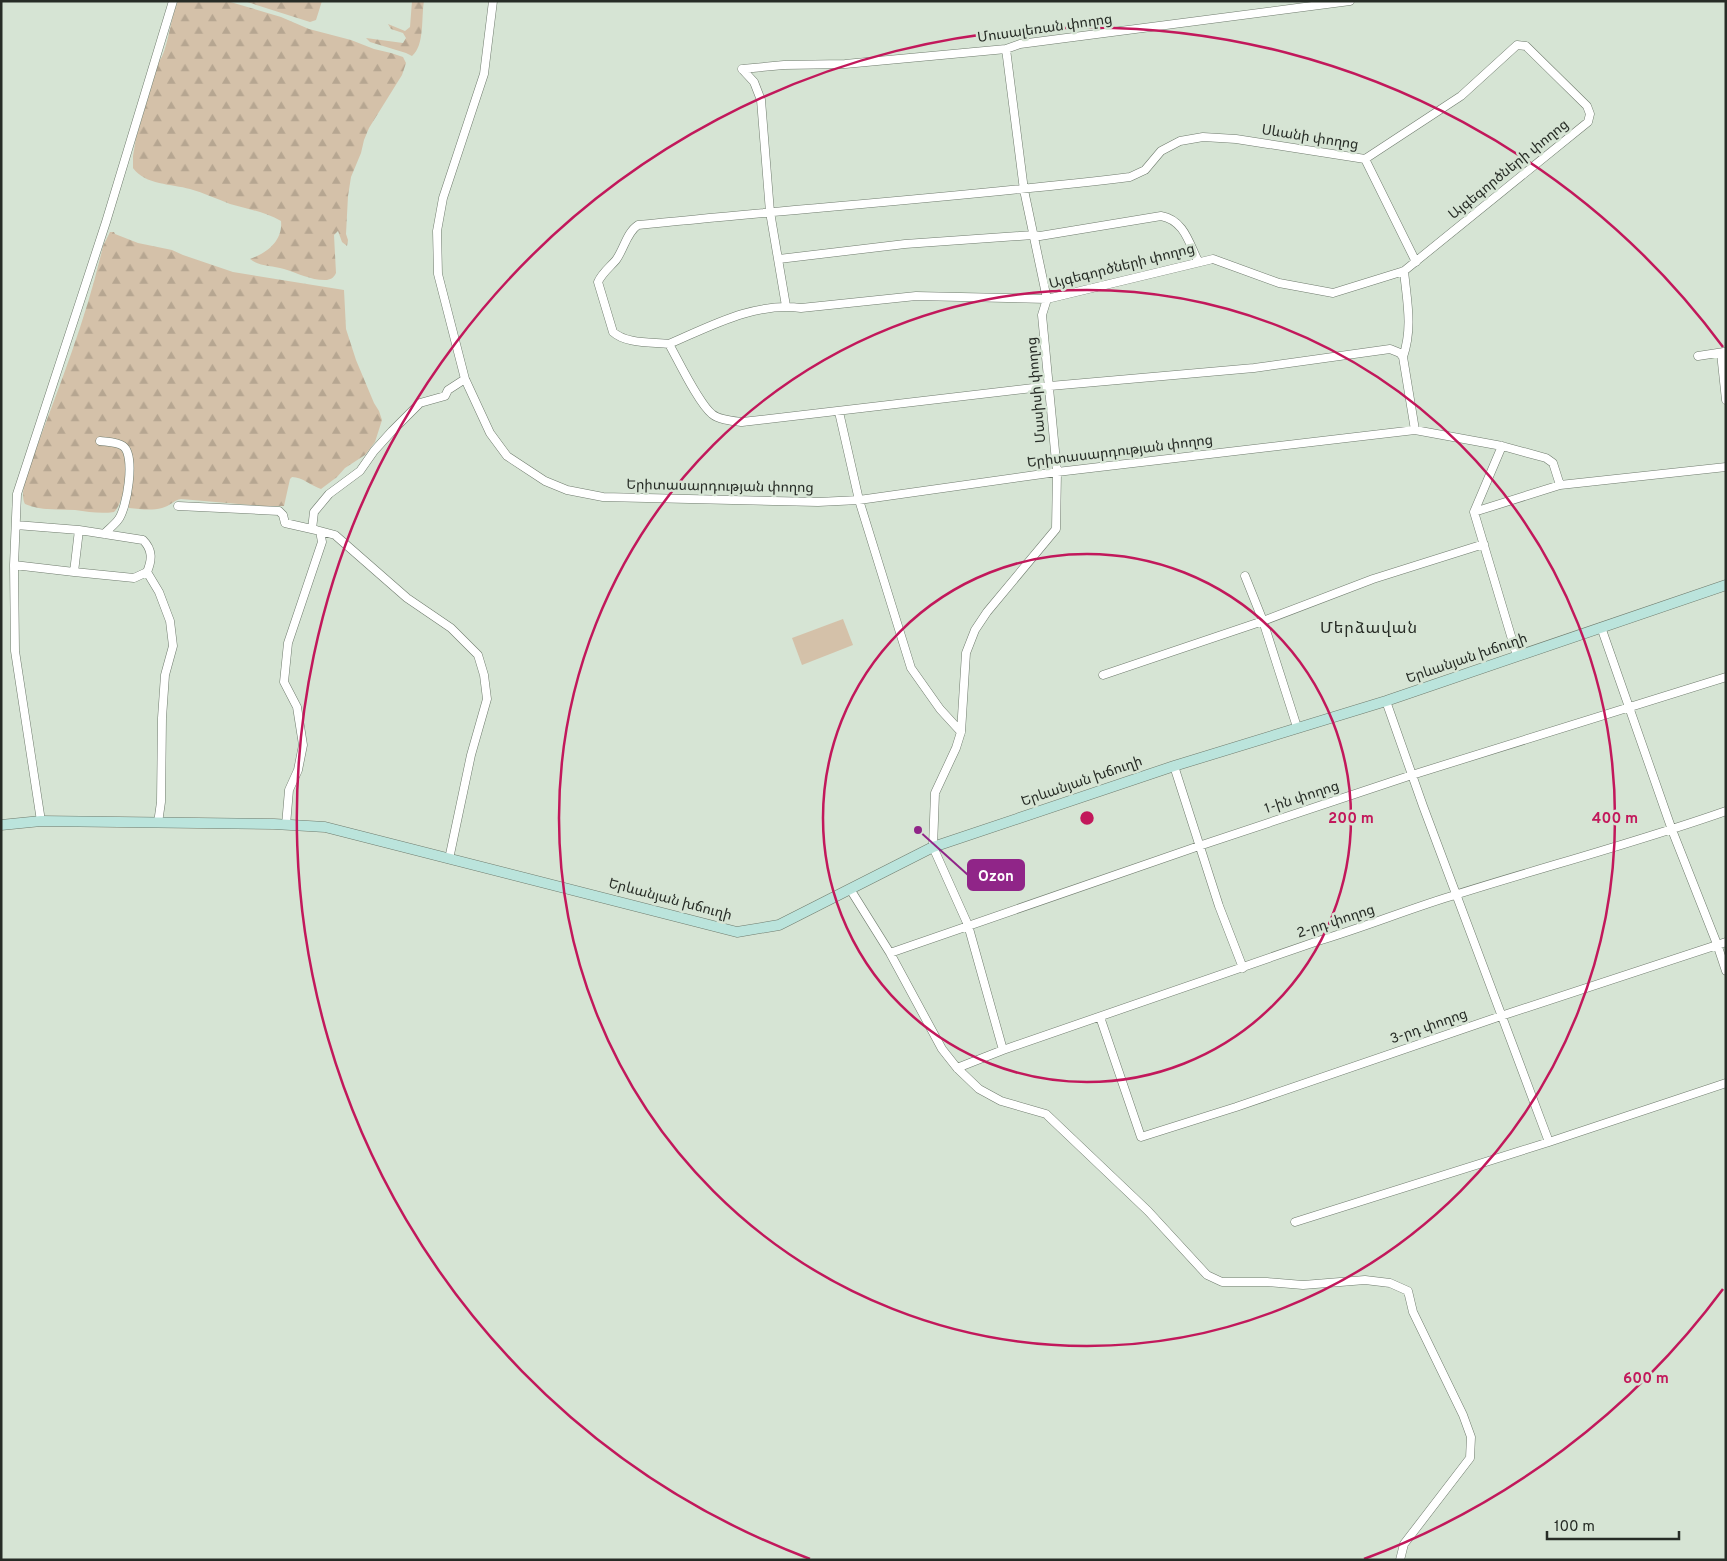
<svg xmlns="http://www.w3.org/2000/svg" width="1727" height="1561" font-family="Overpass,'Noto Sans Armenian',sans-serif">
<style>
.forest{fill:url(#forest-firs)}
.pitch{fill:#d4c1a9}
.lines{fill:none;stroke-linecap:round;stroke-linejoin:round}
.street-casing{stroke:#6f7b6d;stroke-width:9}
.secondary-casing{stroke:#6f7b6d;stroke-width:11}
.street{stroke:#fff;stroke-width:8}
.secondary{stroke:#bbe4dc;stroke-width:10}
.ring{fill:none;stroke:#c2185b;stroke-width:2.5}
.labels{text-anchor:middle;dominant-baseline:central;stroke-width:5;stroke-linejoin:round;paint-order:stroke}
.street-label{font-size:14px;fill:#272c26;stroke:#d6e4d4}
.quarter-label{font-size:16px;letter-spacing:1px;fill:#272c26;stroke:#d6e4d4}
.centre{fill:#c2185b;stroke:#d6e4d4;stroke-width:2.5}
.ring-label{font-size:15px;text-anchor:middle;font-weight:bold;fill:#c2185b;stroke:#d6e4d4;stroke-width:5;stroke-linejoin:round;paint-order:stroke}
.leader{fill:none;stroke:#902588;stroke-width:2}
.callout-dot{fill:#902588;stroke:#d6e4d4;stroke-width:2}
.callout{fill:#902588;stroke:#902588;stroke-width:2}
.callout-label{font-size:15px;text-anchor:middle;font-weight:bold;fill:#fff}
</style>
<defs>
<pattern id="forest-firs" width="22" height="20" patternUnits="userSpaceOnUse" patternTransform="scale(1.25)"><rect width="22" height="20" fill="#d4c1a9"/><path d="M5 1l3.5 6h-7zM16 11l3.5 6h-7z" fill="#b6a691"/></pattern>
</defs>
<rect width="100%" height="100%" fill="#d6e4d4"/>
<path class="forest" d="M178,1H227L281,17L309,29L351,40L374,49L391,53L403,57L406,63L402,75L369,128L364,140L361,153L351,177L348,196L346,234L348,240L347,246L342,242L338,231L334,235L336,273C334,277 332,279 327,280C313,281 297,273 284,269C272,265 260,267 250,259C267,253 283,241 281,221C265,212 248,209 230,204C217,199 204,193 190,189C172,184 145,185 133,168V156L136,138L159,61C167,54 171,15 178,1Z
M244,1H322L316,20L310,22Z
M412,1H424C421,18 425,45 412,56L406,53L370,42L366,38L403,43L406,38L403,33L391,29L388,24L405,31L410,27Z
M110,232H114L115,234L138,243L172,250L183,255L233,272L344,290L346,329L356,360L374,403L379,411L382,420L375,442L365,455L345,468L337,477L321,489C311,486 303,477 292,477L290,479L284,506H263L181,499C174,500 170,506 162,508C151,511 140,509 129,508C116,480 159,443 99,440L100,443C106,444 114,444 119,448C133,457 125,502 114,512C101,514 89,512 75,510C58,509 41,511 25,504C18,492 32,462 36,449C61,382 87,316 103,246Z"/>
<path class="pitch" d="M843,619L853,645L802,665L792,638Z"/>
<g class="lines">
<defs>
<path id="street" d="M493,1L484,74L443,198L437,231L438,274L465,379L490,433L507,456L545,481L567,490L603,497L818,502L859,500L1057,472L1415,430L1502,446L1546,458L1553,463L1560,485
M742,69L784,65L845,64L1006,49L1020,44L1350,1
M742,69L754,82L761,100L770,212L786,306
M1365,159L1416,262
M779,259L905,244L1033,235L1040,236L1161,216C1184,220 1189,243 1198,261
M669,344C711,326 754,302 801,308L916,296L1047,299L1213,259L1279,283L1333,293L1404,271L1588,122L1590,114L1587,106L1526,46L1517,45L1461,96L1365,159L1236,139L1203,137L1180,141L1161,151L1145,170L1130,177C967,197 802,208 638,225C627,232 624,249 616,260C610,267 602,273 598,282L613,332C626,344 652,342 669,344C678,360 699,404 712,414C719,420 733,421 742,422L1050,386L1254,368L1390,349L1400,353L1403,357L1415,430
M1721,353L1726,400
M1698,356L1724,352
M1403,357C1413,327 1407,302 1404,271
M839,412L859,500L911,668L940,709L961,732
M100,441C107,442 117,442 123,446C136,455 127,509 118,520C114,525 109,529 104,534
M1502,446L1474,512L1517,656
M178,506L279,511L283,515L285,523L316,530
M1474,512L1560,485L1726,467
M312,529L314,512L329,494L360,471L374,451L392,431L420,403L445,396L448,390L465,379
M14,565L74,572L79,530L16,525
M74,572L134,578L147,572C152,560 153,550 143,540L79,530
M147,572L159,592L170,621L173,646L165,675L162,718L161,802L158,823
M1245,576L1263,621L1297,727
M1601,627L1672,830L1717,944L1726,971
M1103,675L1263,621L1373,579L1484,544
M1386,701L1423,806L1549,1142
M1174,766L1219,906L1243,968
M41,821L15,651L14,565L17,494L106,222L173,1
M286,825L289,790L298,770L303,745L297,707L284,682L288,643L322,542L320,531L335,535L407,598L451,628L478,655L484,675L487,699L471,755L449,859
M850,889L890,953L942,1049L957,1068L979,1089L1001,1101L1046,1114L1148,1211L1207,1275L1222,1282H1267L1303,1285L1365,1280L1390,1283L1408,1291L1413,1312L1463,1415L1471,1437L1470,1458L1404,1544L1400,1560
M890,953L1199,846L1412,775L1726,677
M1100,1017L1141,1137L1236,1107L1501,1016L1726,942
M1003,1050L968,925L933,847L935,793L956,748L961,732L966,653L975,630L987,612L1056,529L1057,472L1042,315L1047,299L1024,190L1006,49
M957,1068L1003,1050L1318,941C1365,927 1411,908 1458,894C1547,866 1638,842 1726,811
M1295,1222L1549,1142L1726,1083"/>
<path id="secondary" d="M1,825L41,821L274,824L325,827L737,932L779,925L933,847L1174,766L1386,701L1726,585"/>
</defs>
<use href="#street" class="street-casing"/>
<use href="#secondary" class="secondary-casing"/>
<use href="#street" class="street"/>
<use href="#secondary" class="secondary"/>
</g>
<g class="ring">
<circle cx="1087" cy="818" r="264"/>
<circle cx="1087" cy="818" r="528"/>
<path d="M1723 1289A791 791 0 0 1 1364 1559M810 1559A791 791 0 1 1 1723 347"/>
</g>
<g class="labels">
<g class="street-label">
<text transform="translate(1045 29) rotate(-8)">Մուսալեռան փողոց</text>
<text transform="translate(1310 138) rotate(9)">Սևանի փողոց</text>
<text transform="translate(1509 170) rotate(-39)">Այգեգործների փողոց</text>
<text transform="translate(1122 267) rotate(-14)">Այգեգործների փողոց</text>
<text transform="translate(1037 390) rotate(-95)">Մասիսի փողոց</text>
<text transform="translate(1120 452) rotate(-7)">Երիտասարդության փողոց</text>
<text transform="translate(720 487) rotate(1)">Երիտասարդության փողոց</text>
<text transform="translate(1467 659) rotate(-19)">Երևանյան խճուղի</text>
<text transform="translate(1082 782) rotate(-19)">Երևանյան խճուղի</text>
<text transform="translate(1302 798) rotate(-18)">1-ին փողոց</text>
<text transform="translate(670 900) rotate(15)">Երևանյան խճուղի</text>
<text transform="translate(1336 922) rotate(-18)">2-րդ փողոց</text>
<text transform="translate(1429 1027) rotate(-19)">3-րդ փողոց</text>
</g>
<g class="quarter-label">
<text x="1369" y="629">Մերձավան</text>
</g>
</g>
<circle cx="1087" cy="818" r="8" class="centre"/>
<g class="ring-label">
<text x="1351" y="823">200 m</text>
<text x="1615" y="823">400 m</text>
<text x="1646" y="1383">600 m</text>
</g>
<path class="leader" d="M918 830L968 875"/>
<circle class="callout-dot" cx="918" cy="830" r="5"/>
<rect class="callout" x="968" y="860" width="56" height="30" rx="5"/>
<g class="callout-label">
<text x="996" y="881">Ozon</text>
</g>
<rect width="1727" height="1561" fill="none" stroke="#272c26" stroke-width="5"/>
<path d="M1547 1531v8h132v-8" fill="none" stroke="#272c26" stroke-width="2.5"/>
<text x="1554" y="1531" font-size="15" fill="#272c26" stroke="#d6e4d4" stroke-width="4" paint-order="stroke">100 m</text>
</svg>
